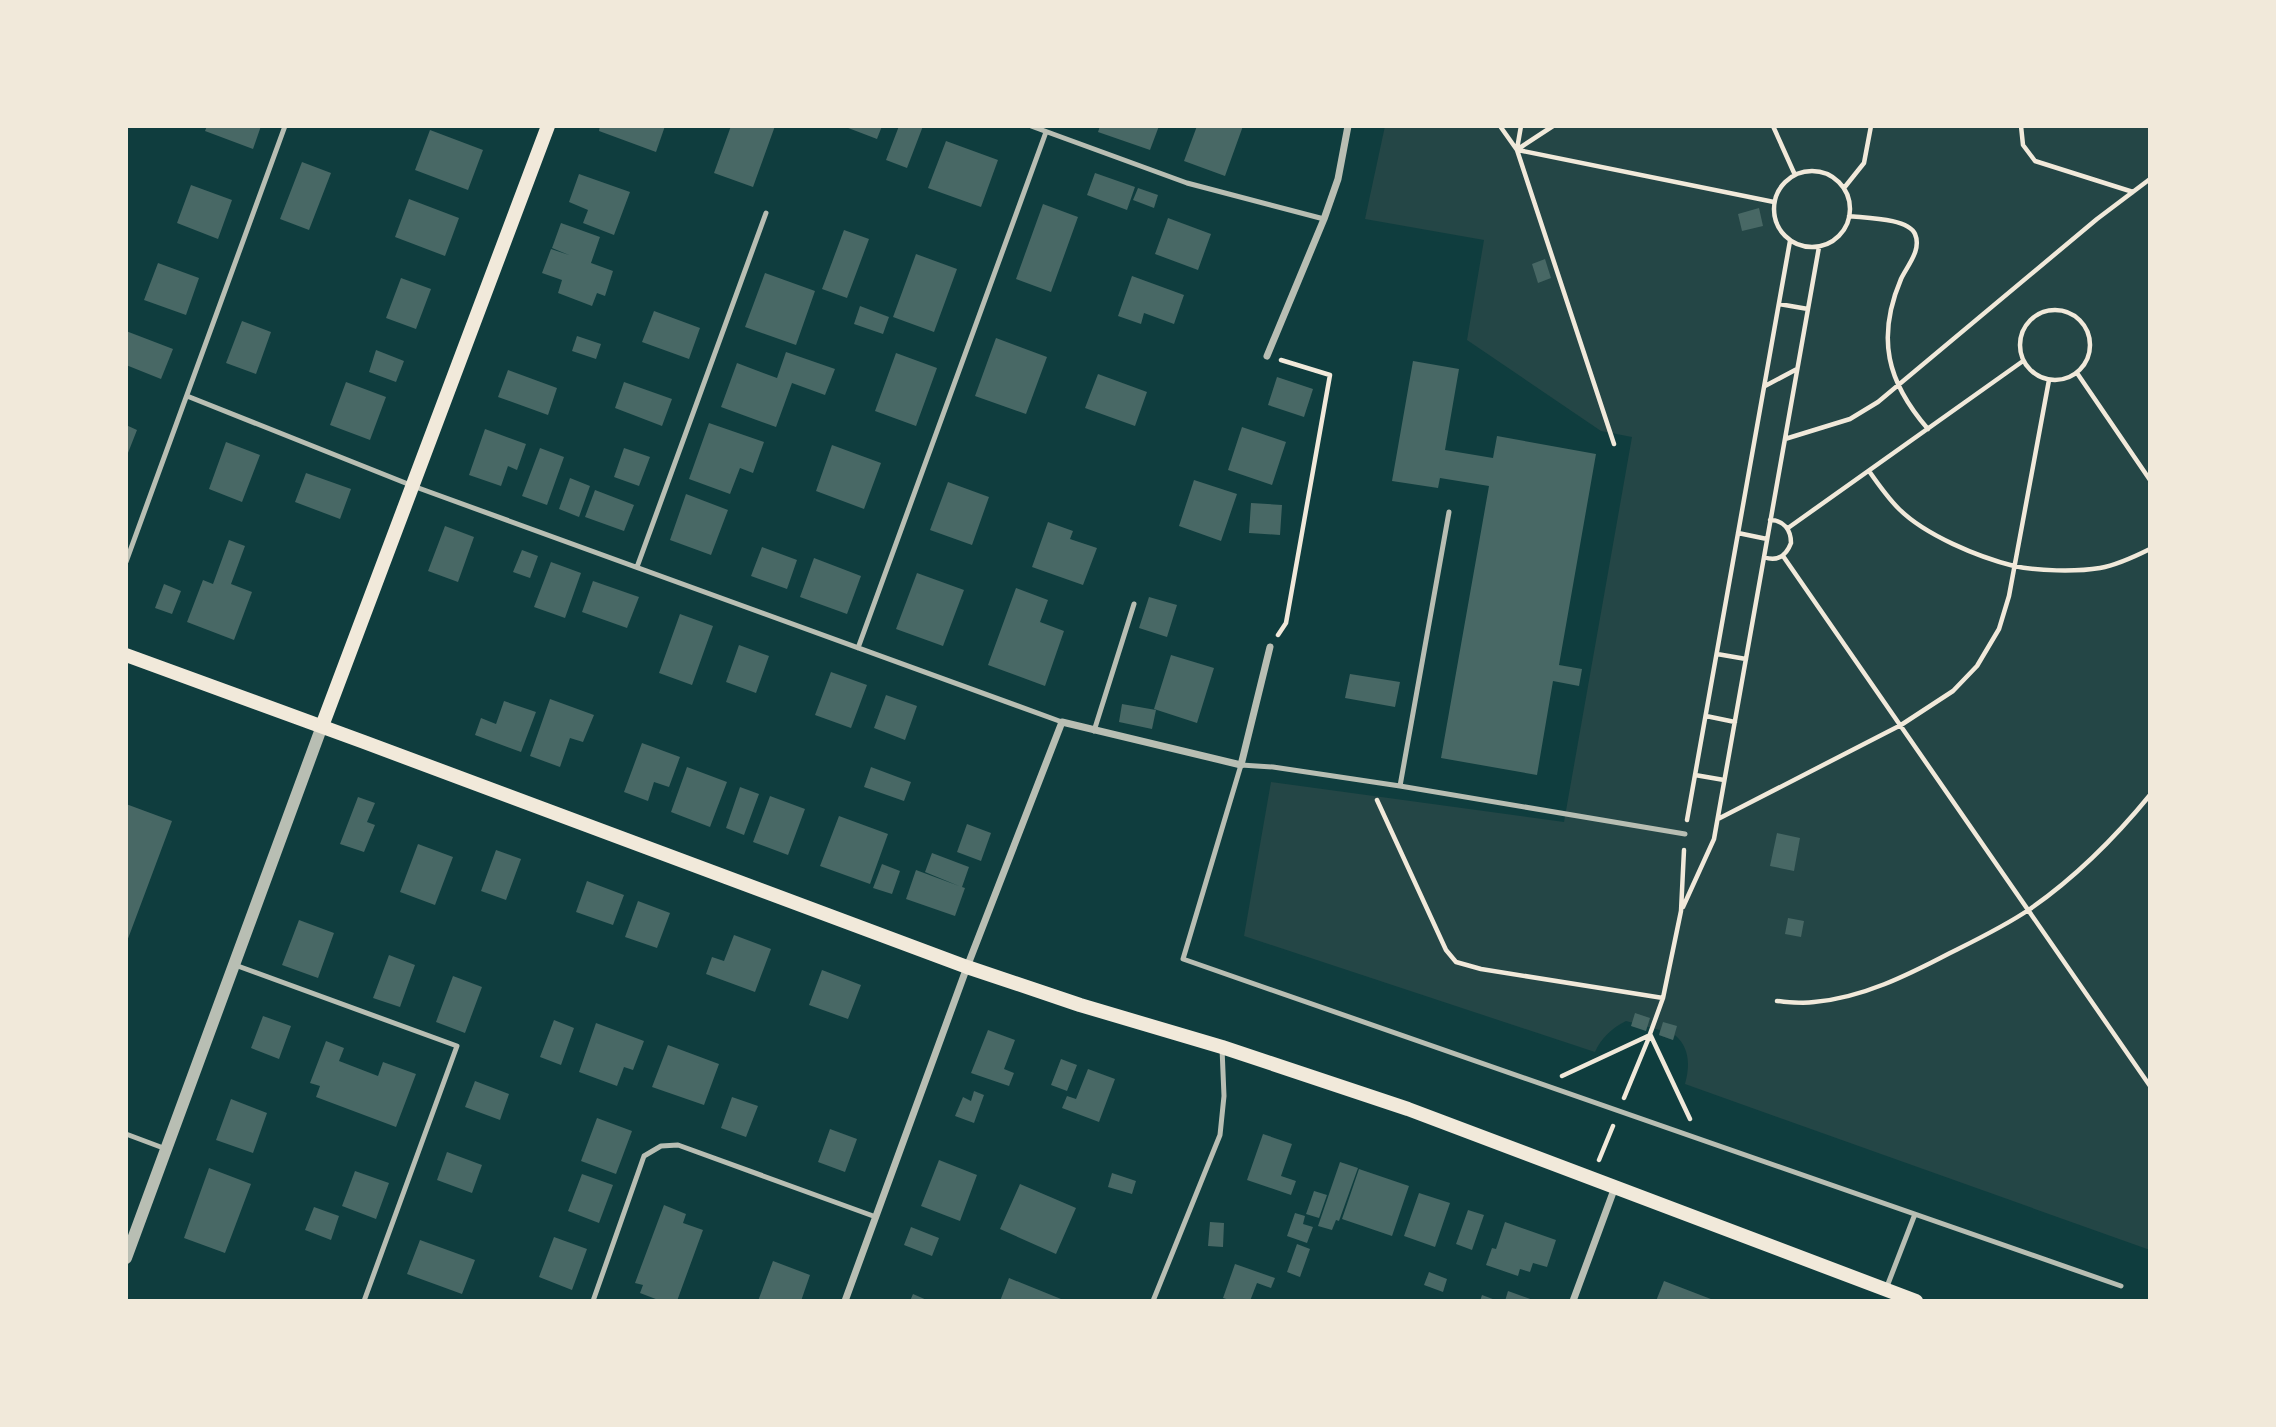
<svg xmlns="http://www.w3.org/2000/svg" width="2276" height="1427" font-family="Roboto,sans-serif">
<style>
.green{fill:#244646}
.building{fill:#486865}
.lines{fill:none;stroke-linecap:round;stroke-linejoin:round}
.path{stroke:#f1e9da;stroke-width:4.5}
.service{stroke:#b8beb3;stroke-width:5}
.minor{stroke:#b8beb3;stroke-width:7}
.tertiary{stroke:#b8beb3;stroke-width:12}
.secondary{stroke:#f1e9da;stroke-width:14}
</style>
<rect width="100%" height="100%" fill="#0f3d3e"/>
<path class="green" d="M1385,126H2150V1250L1685,1084C1690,1066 1690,1048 1675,1035L1673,1040L1659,1035L1660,1030L1626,1021C1612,1028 1601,1038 1595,1052L1244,936L1271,782L1564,822L1632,437L1601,431L1467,340L1484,240L1365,219Z"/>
<path class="building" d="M207,126H261L253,149L205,131Z
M600,126H665L656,152L599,131Z
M731,126H775L753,187L714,173Z
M843,126H882L877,139Z
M899,126H923L907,168L886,160Z
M1100,126H1159L1150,150L1098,132Z
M1197,126H1243L1225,176L1184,161Z
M430,130L483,150L468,190L415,170Z
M946,141L998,160L981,207L928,188Z
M302,162L331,173L309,230L280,219Z
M1095,173L1135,187L1127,210L1087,195Z
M579,174L630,192L614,235L583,223L588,210L569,202Z
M191,185L232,200L218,239L177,223Z
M1138,188L1158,195L1154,208L1133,200Z
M409,199L459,218L445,256L395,237Z
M1043,204L1078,217L1051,292L1016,279Z
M1759,208L1763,226L1742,231L1738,214Z
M1168,218L1211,234L1198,270L1155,254Z
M561,223L600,237L591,263L613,271L605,296L597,293L592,306L558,293L562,280L542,273L551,249L569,255L552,248Z
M844,230L869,239L847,298L822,289Z
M916,254L957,269L934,332L893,317Z
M1545,259L1551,278L1538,283L1532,264Z
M158,263L199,278L186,315L144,300Z
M765,273L815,291L796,345L745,327Z
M1132,276L1184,295L1174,324L1144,313L1141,324L1118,316Z
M401,278L431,289L416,329L386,318Z
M860,306L889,317L883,334L854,324Z
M654,311L700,328L689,359L642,342Z
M242,321L271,332L256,374L226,363Z
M126,331L173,349L161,379L126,365Z
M577,336L601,344L596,359L572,351Z
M996,338L1047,357L1026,414L975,396Z
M376,350L404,361L396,382L369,372Z
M786,352L835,369L825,395L792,383L776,427L721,407L737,363L777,378Z
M896,353L937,368L916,426L875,411Z
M1413,361L1459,369L1445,450L1493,458L1497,436L1596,454L1559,665L1582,669L1579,686L1553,681L1537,775L1441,758L1489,486L1440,478L1438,488L1392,481Z
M508,370L557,388L548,415L498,397Z
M1098,374L1147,392L1135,426L1085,408Z
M1277,377L1313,389L1304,417L1268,405Z
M346,382L386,397L370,440L330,425Z
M624,382L672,399L662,426L615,408Z
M709,423L764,442L753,473L740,468L730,494L689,479Z
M126,425L137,430L126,458Z
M1242,427L1286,442L1272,485L1228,470Z
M485,429L526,444L517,470L508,466L501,486L469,475Z
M226,442L260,455L242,502L209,489Z
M832,445L881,463L864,509L816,491Z
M540,448L564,457L547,505L522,496Z
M624,448L650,457L639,486L614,477Z
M306,473L351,489L340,519L295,502Z
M570,478L590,486L579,517L559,509Z
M1194,480L1237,494L1221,541L1179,526Z
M948,482L989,497L972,545L930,530Z
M595,490L634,505L624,531L585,517Z
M686,494L728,510L711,555L670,540Z
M1251,503L1282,505L1280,535L1249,533Z
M1048,522L1073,531L1070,539L1097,548L1083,585L1032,567Z
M445,526L474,537L458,582L428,571Z
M229,540L245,546L231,584L252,592L234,640L187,622L203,580L213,584Z
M762,547L797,560L787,589L751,576Z
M522,550L538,556L530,578L513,572Z
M814,558L861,576L847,614L800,597Z
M551,562L581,573L565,618L534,607Z
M917,573L964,590L943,646L896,629Z
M593,581L639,597L627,628L582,612Z
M164,584L181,591L172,614L155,608Z
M1016,588L1048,600L1040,622L1064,631L1045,686L988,665Z
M1149,597L1177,605L1167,637L1139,628Z
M680,614L713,626L692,685L659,673Z
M739,645L769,656L756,693L726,682Z
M1171,655L1214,668L1197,723L1154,709Z
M831,672L867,685L851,728L815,715Z
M1350,674L1400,682L1395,707L1345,698Z
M886,695L917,706L905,740L874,728Z
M550,699L594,715L583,742L570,738L560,767L530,756Z
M504,701L536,712L521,752L475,735L481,718L496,724Z
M1122,704L1156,710L1152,729L1119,722Z
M642,743L680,757L669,787L654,782L648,801L624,792Z
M687,767L727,782L710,827L671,812Z
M871,767L911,782L904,801L864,787Z
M740,787L759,794L744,835L726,828Z
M770,796L805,809L788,855L753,842Z
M358,797L375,803L367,822L375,825L364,852L340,844Z
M126,804L172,821L126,944Z
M839,816L888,834L870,884L820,866Z
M967,824L991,833L981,861L957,852Z
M1777,833L1800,838L1794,871L1770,866Z
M418,844L453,857L435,905L400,892Z
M496,850L521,859L506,900L481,891Z
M932,853L969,867L962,887L965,888L955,916L906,899L916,870L959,886L925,872Z
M882,864L900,871L892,894L873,888Z
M587,881L624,895L613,925L576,912Z
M638,901L670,913L657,948L625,937Z
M1788,918L1804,921L1801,937L1785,934Z
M299,920L334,933L318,978L282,965Z
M734,935L771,949L755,992L706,974L712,957L724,961Z
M389,955L415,965L400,1007L373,998Z
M822,970L861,985L848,1019L809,1005Z
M453,976L482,987L465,1033L436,1022Z
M1635,1013L1650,1018L1646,1031L1631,1026Z
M263,1016L291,1026L279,1059L251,1048Z
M554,1020L574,1028L561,1065L540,1057Z
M1663,1022L1677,1026L1673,1040L1659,1035Z
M596,1023L644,1041L633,1070L624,1067L617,1086L579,1072Z
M988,1030L1015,1040L1004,1069L1014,1073L1009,1086L971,1073Z
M326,1041L344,1048L339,1061L378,1076L383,1062L416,1074L396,1127L316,1097L320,1086L310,1083Z
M668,1045L719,1064L704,1105L652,1087Z
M1061,1059L1077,1065L1067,1091L1051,1085Z
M1088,1069L1115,1079L1099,1122L1062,1108L1067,1096L1076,1099Z
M475,1081L509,1094L500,1120L465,1107Z
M974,1091L984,1095L974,1123L955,1116L963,1097L971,1101Z
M732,1097L758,1106L746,1137L721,1128Z
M231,1099L267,1113L253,1153L216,1140Z
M597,1118L632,1131L616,1174L581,1161Z
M830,1129L857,1139L845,1172L818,1162Z
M1263,1134L1292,1144L1281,1176L1296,1181L1291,1195L1247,1180Z
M447,1152L482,1165L472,1193L437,1180Z
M939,1160L977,1175L960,1221L921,1206Z
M1340,1162L1358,1168L1339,1221L1336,1220L1332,1230L1318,1226Z
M209,1168L251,1184L225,1253L184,1238Z
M1359,1169L1409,1186L1392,1236L1342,1219Z
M355,1171L389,1183L376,1219L342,1206Z
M1112,1173L1136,1181L1132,1194L1108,1187Z
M582,1174L613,1185L599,1223L568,1211Z
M1020,1184L1076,1208L1056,1254L1000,1229Z
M1314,1191L1327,1195L1319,1218L1306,1214Z
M1419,1193L1450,1203L1435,1247L1404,1236Z
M664,1205L686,1214L683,1223L703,1230L677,1301H661L640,1293L643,1285L635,1283Z
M314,1207L339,1216L331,1240L305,1230Z
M1468,1210L1484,1215L1472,1250L1456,1244Z
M1295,1213L1305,1216L1303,1224L1313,1227L1307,1243L1287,1236Z
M1210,1222L1224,1223L1223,1247L1208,1246Z
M1505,1222L1556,1240L1547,1267L1533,1263L1530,1272L1520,1269L1518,1276L1486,1265L1492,1248L1496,1249Z
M911,1227L939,1238L932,1256L904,1245Z
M554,1237L587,1249L572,1290L539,1277Z
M420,1240L475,1260L462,1294L407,1274Z
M1297,1244L1310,1249L1300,1277L1287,1272Z
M773,1261L810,1275L801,1301H758Z
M1235,1264L1275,1278L1271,1288L1257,1283L1250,1301H1233L1223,1298Z
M1429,1272L1447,1279L1443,1292L1424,1285Z
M1009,1278L1061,1299L1060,1301H1000Z
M1664,1281L1716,1301H1656Z
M1508,1291L1536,1301H1505Z
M913,1294L929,1301H910Z
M1482,1295L1498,1301H1480Z"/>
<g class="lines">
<path class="path" d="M1500,126L1517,150L1614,444
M1773,126L1795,175
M2021,126L2023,145L2035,161L2133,192
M1517,149L1521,126
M1518,149L1553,126
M1518,150L1774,202
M1774 209a38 38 0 1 1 76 0a38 38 0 1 1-76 0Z
M1844,188L1864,163L1871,126
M1849,216C1865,218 1908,218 1915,234C1922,250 1907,266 1901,279C1876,338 1887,382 1928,429
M1779,304L1808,309
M2020 345a35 35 0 1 1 70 0a35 35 0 1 1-70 0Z
M2077,373L2150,480
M1765,386L1797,369
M1785,439L1850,419L1878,402L2097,219L2150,179
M1869,471C1878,484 1888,498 1899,509C1925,535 1978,557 2014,566C2037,571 2076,572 2100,568C2117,565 2134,557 2150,549
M1788,528L2023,361
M1738,533L1767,539
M1783,556L2150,1086
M1764,557C1777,562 1786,556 1791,543C1791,530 1784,520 1770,520
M1278,635L1286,623L1330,375L1281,360
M1717,654L1746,659
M1706,716L1735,722
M1695,775L1724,780
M1377,800L1446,950L1456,962L1481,969L1663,998
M1718,819L1901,725L1953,691L1977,666L1999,629L2009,596L2049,380
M1687,820L1790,241
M1684,850L1681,911L1663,998L1650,1034L1690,1119
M1683,907L1714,839L1819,247
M1777,1001C1789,1002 1802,1004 1814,1002C1862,998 1908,975 1950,953C1976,940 2005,926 2030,909C2076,877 2114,839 2150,795
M1562,1076L1650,1035
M1624,1098L1650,1035
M1599,1160L1613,1126"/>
<path class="service" d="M1031,126L1187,183L1324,219
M187,396L413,486L1062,722
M1449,512L1400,786L1685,834
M126,562L285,126
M637,567L766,213
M858,648L1046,132
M1094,731L1134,604
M1400,786L1273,767L1241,765L1183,959L2121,1286
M235,965L457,1046L364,1301
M126,1134L166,1149
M1886,1289L1915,1214
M593,1301L644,1156L661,1146L678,1145L876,1217
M1153,1301L1220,1135L1224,1096L1222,1048"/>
<path class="minor" d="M1267,356L1324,219L1338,179L1348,126
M845,1301L967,967L1062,722L1241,765L1270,647
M1573,1301L1615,1187"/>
<path class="tertiary" d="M126,1258L322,726"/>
<path class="secondary" d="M126,655L364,742L967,967L1080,1005L1222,1047L1408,1109L1916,1301
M322,726L548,126"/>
</g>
<rect width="2276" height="1427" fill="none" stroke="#f1e9da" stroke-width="256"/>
</svg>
